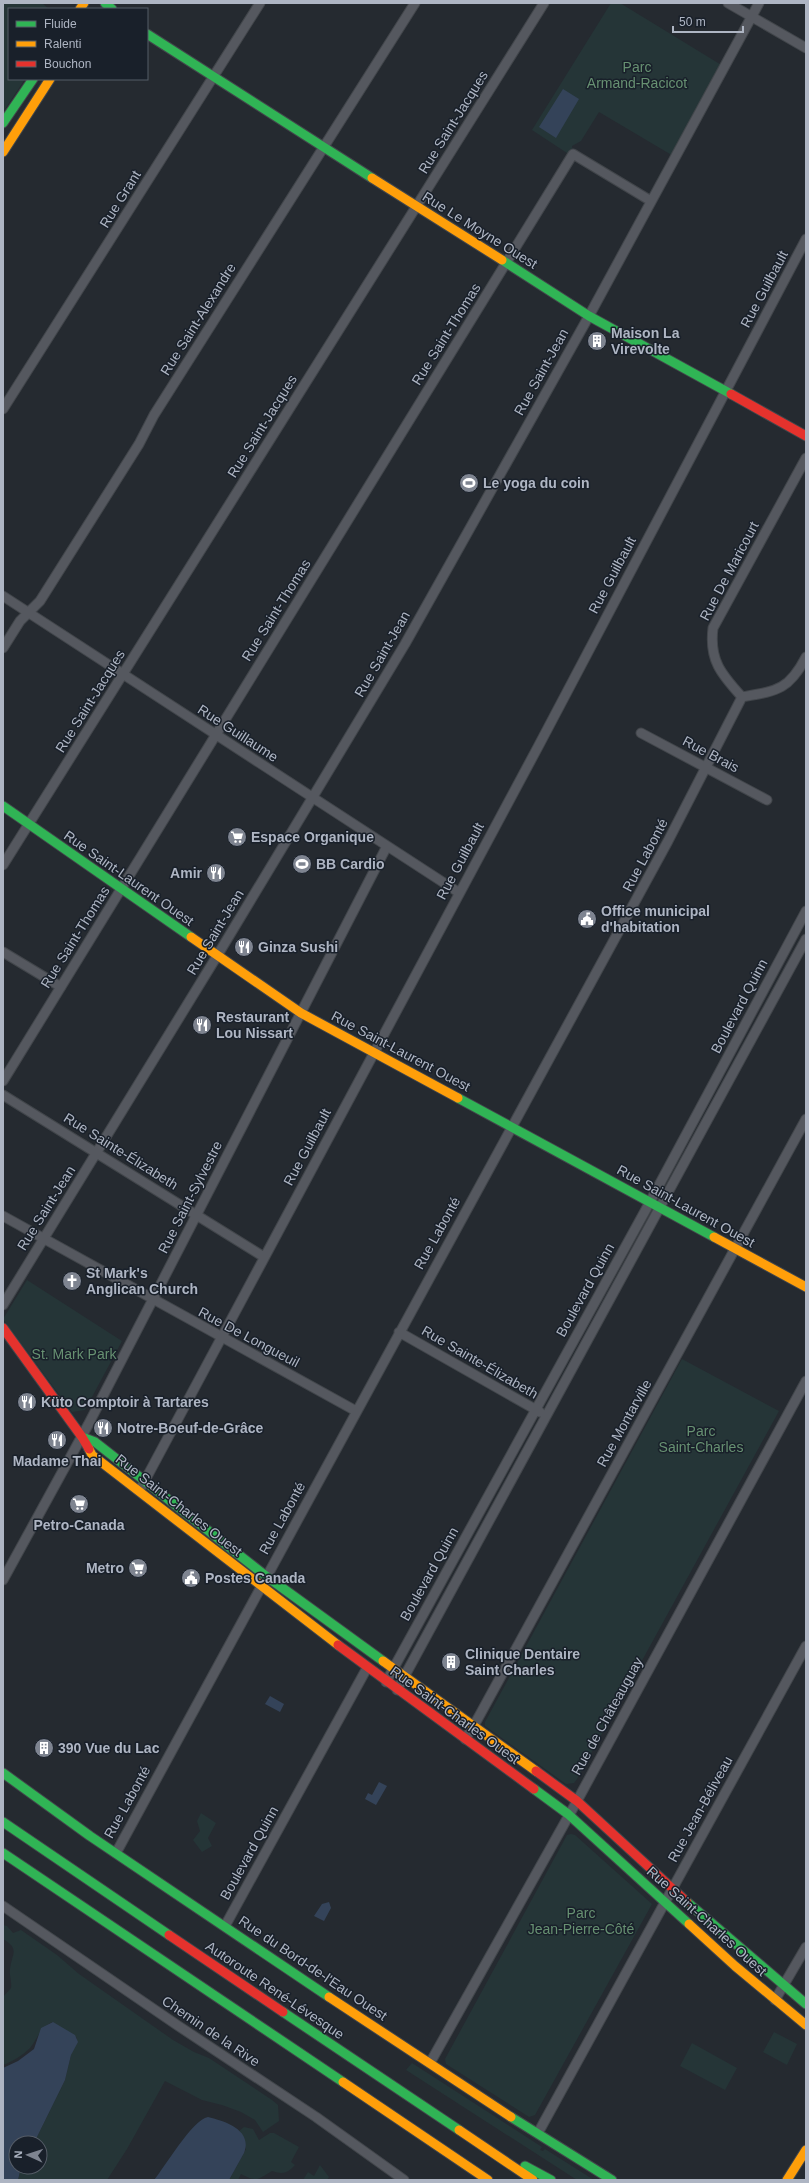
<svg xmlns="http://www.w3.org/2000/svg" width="809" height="2183" font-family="Arial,sans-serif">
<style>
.green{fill:#253537}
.water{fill:#344359}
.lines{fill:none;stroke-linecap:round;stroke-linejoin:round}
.street-casing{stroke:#42464b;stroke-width:11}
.fast-casing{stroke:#42464b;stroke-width:11}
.slow-casing{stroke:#42464b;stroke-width:11}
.jam-casing{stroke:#42464b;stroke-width:11}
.street{stroke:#55585f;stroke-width:9}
.fast{stroke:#30b455;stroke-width:9}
.slow{stroke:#ff9f0a;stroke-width:9}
.jam{stroke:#e5322d;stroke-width:9}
.labels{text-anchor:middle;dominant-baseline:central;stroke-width:3;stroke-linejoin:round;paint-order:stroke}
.park-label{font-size:14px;fill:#679172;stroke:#19202a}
.street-label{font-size:14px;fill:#aeb5c3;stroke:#19202a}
.poi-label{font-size:14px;font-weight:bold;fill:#aeb5c3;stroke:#19202a;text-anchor:start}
</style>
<rect width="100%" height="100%" fill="#252a30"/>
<path class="green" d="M3,3H42L49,9H9V79H25L3,112Z
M611,3H620L723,66L675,157L599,112L581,141L572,146L573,154L570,155L532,130Z
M27,1280L122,1341L85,1410L72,1412L3,1319Z
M682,1359L779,1411L577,1779L574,1783L566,1784L485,1726V1722Z
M201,1813L216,1823L208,1838L212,1846L202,1852L193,1840L200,1831L197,1821Z
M571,1834L575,1835L652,1904L535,2115L529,2117L446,2064L445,2059L567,1835Z
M3,1925L7,1926L13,1933L21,1930L57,1955L79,1974L173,2040L194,2052L209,2058L272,2100L278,2105L279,2121L263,2132L255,2120L241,2112L222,2105L202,2100L165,2081L127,2149L107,2180H18L21,2167H40V2143H34L65,2080L71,2055L77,2038L52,2022C37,2031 39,2037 30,2048C22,2056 13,2061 3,2065V1997L11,1988C12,1981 9,1975 10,1969C12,1953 20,1949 3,1939Z
M774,2032L797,2044L787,2065L763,2052Z
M692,2043L737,2068L725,2090L680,2066Z
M412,2063L542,2147L540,2150L543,2151L545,2149L594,2180H577L406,2070Z
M244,2127L253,2129L259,2140L270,2133H274L299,2147L291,2162L295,2165C288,2173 283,2175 272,2171C258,2179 258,2183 241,2174L238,2180H229L246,2149L239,2131Z
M320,2165L329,2177L327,2180H303L308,2172L314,2176Z"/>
<path class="water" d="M563,89L579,99L556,138L539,127Z
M270,1696L284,1704L280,1712L265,1704Z
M379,1782L387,1786L376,1805L365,1799L368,1793L372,1795Z
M329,1902L331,1908L324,1921L314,1916L322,1904Z
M53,2022L75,2035L78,2042L71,2055L65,2080L34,2143H16V2167H21L18,2180H3V2068L18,2061L34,2049L41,2028Z
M208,2117C225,2121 253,2130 244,2153L229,2180H154C165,2167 192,2120 208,2117Z"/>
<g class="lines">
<defs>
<path id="street" d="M728,3L806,48
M3,409L260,3
M3,596L458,892
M3,648L20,621L40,601L139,444L154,415L415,3
M742,697C721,674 709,660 713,628L806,458
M742,697C777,691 789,690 806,657
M641,733L767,800
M3,865L544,3
M3,952L61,987
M3,1081L573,154L651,201
M3,1095L264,1257
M3,1216L356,1411
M3,1305L217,956L405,644L589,316L759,3
M399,1332L540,1412
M142,1486L539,745L806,239
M3,1580L88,1425L387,846
M386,1682L650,1202L806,911
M397,1690L806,939
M465,1739L477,1720L806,1119
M116,1853L668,841L742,697
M3,1906L177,2025L316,2117L404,2180
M225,1926L367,1668
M775,2000L806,1947
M430,2063L577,1801L806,1381
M538,2133L806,1646"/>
<path id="fast" d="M105,3L112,9
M147,34L372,178
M3,123L33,79
M502,260L589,316L731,394
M3,806L191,937
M458,1098L714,1237
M82,1437L95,1442L266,1576L383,1661
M3,1773L90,1836L329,1997
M534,1789L568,1814L689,1924
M3,1822L169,1935
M3,1853L343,2082
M687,1902L806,2004
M283,2012L459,2130
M511,2117L612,2180
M525,2166L551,2180"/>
<path id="slow" d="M80,9L84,3
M3,152L50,79
M372,178L502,260
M191,937L301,1013L458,1098
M714,1237L806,1287
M89,1449L92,1455L338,1645
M383,1661L536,1771
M689,1924L735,1966L806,2025
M329,1997L511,2117
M343,2082L488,2180
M459,2130L533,2180
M787,2180L806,2150"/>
<path id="jam" d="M731,394L806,436
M3,1328L82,1437L89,1449
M338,1645L534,1789
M536,1771L577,1801L687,1902
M169,1935L283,2012"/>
</defs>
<use href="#street" class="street-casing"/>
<use href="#fast" class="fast-casing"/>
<use href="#slow" class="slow-casing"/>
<use href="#jam" class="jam-casing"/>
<use href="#street" class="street"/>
<use href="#fast" class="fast"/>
<use href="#slow" class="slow"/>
<use href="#jam" class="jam"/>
</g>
<defs>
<symbol id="building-disc" viewBox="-11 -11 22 22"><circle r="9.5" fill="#7e8490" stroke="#19202a"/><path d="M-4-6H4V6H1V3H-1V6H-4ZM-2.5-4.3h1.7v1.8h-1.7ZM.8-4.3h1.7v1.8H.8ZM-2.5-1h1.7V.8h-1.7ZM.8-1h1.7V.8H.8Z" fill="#fff"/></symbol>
<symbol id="stadium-disc" viewBox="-11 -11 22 22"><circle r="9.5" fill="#7e8490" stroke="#19202a"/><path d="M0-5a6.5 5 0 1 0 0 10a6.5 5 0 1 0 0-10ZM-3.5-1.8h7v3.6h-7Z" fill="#fff"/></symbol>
<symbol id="supermarket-disc" viewBox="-11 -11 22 22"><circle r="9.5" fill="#7e8490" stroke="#19202a"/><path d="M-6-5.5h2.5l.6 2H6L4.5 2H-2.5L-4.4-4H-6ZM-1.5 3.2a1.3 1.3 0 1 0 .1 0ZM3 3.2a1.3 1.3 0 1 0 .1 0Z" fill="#fff"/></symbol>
<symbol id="restaurant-disc" viewBox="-11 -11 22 22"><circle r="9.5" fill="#7e8490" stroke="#19202a"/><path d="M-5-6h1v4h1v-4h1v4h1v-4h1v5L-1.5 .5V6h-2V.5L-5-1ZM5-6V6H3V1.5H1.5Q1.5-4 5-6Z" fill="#fff"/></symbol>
<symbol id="civic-disc" viewBox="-11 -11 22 22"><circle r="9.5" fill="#7e8490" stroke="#19202a"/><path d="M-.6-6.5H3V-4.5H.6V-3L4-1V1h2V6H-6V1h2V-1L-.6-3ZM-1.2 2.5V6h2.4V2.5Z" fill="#fff"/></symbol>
<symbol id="church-disc" viewBox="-11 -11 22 22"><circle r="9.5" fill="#7e8490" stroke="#19202a"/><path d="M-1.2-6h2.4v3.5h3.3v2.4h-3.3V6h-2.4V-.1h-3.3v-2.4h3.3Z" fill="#fff"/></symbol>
</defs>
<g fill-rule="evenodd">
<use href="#building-disc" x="586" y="330" width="22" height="22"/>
<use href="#stadium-disc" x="458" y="472" width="22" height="22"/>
<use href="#supermarket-disc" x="226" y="826" width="22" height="22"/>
<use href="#stadium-disc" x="291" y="853" width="22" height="22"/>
<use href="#restaurant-disc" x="205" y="862" width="22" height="22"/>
<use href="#civic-disc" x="576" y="908" width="22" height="22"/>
<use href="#restaurant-disc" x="233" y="936" width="22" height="22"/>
<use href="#restaurant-disc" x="191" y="1014" width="22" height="22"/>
<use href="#church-disc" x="61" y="1270" width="22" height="22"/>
<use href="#restaurant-disc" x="16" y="1391" width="22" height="22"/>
<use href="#restaurant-disc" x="92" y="1417" width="22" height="22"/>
<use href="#restaurant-disc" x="46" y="1429" width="22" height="22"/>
<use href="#supermarket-disc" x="68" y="1493" width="22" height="22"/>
<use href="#supermarket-disc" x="127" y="1557" width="22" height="22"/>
<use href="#civic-disc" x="180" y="1567" width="22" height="22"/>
<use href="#building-disc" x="440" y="1651" width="22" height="22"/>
<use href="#building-disc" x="33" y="1737" width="22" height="22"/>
</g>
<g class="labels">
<g class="park-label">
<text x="637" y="67">Parc<tspan x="637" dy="16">Armand-Racicot</tspan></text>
<text x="74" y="1354">St. Mark Park</text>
<text x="701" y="1431">Parc<tspan x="701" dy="16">Saint-Charles</tspan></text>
<text x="581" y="1913">Parc<tspan x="581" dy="16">Jean-Pierre-Côté</tspan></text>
</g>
<g class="street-label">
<text transform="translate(453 122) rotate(-58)">Rue Saint-Jacques</text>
<text transform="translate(120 199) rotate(-58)">Rue Grant</text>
<text transform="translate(480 230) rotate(32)">Rue Le Moyne Ouest</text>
<text transform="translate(764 289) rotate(-62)">Rue Guilbault</text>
<text transform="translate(198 319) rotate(-58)">Rue Saint-Alexandre</text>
<text transform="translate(446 334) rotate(-58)">Rue Saint-Thomas</text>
<text transform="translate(541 372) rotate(-61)">Rue Saint-Jean</text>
<text transform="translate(262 426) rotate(-58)">Rue Saint-Jacques</text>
<text transform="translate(729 571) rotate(-62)">Rue De Maricourt</text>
<text transform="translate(612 575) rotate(-62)">Rue Guilbault</text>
<text transform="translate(276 610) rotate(-58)">Rue Saint-Thomas</text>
<text transform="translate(382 654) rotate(-60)">Rue Saint-Jean</text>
<text transform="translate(90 701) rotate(-58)">Rue Saint-Jacques</text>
<text transform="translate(238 733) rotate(33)">Rue Guillaume</text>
<text transform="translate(711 754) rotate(28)">Rue Brais</text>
<text transform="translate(645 855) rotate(-62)">Rue Labonté</text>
<text transform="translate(460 861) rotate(-62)">Rue Guilbault</text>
<text transform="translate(129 878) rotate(35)">Rue Saint-Laurent Ouest</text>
<text transform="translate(215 932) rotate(-59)">Rue Saint-Jean</text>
<text transform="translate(75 937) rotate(-58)">Rue Saint-Thomas</text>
<text transform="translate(739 1006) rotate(-62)">Boulevard Quinn</text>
<text transform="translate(401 1051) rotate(28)">Rue Saint-Laurent Ouest</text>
<text transform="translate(307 1147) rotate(-62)">Rue Guilbault</text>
<text transform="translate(121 1151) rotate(32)">Rue Sainte-Élizabeth</text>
<text transform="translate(190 1197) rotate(-63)">Rue Saint-Sylvestre</text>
<text transform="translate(686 1206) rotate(29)">Rue Saint-Laurent Ouest</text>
<text transform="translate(46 1208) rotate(-58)">Rue Saint-Jean</text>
<text transform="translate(437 1233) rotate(-61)">Rue Labonté</text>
<text transform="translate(585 1290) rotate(-61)">Boulevard Quinn</text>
<text transform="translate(249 1337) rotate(28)">Rue De Longueuil</text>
<text transform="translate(480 1362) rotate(30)">Rue Sainte-Élizabeth</text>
<text transform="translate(624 1423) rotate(-61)">Rue Montarville</text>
<text transform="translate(179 1505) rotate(38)">Rue Saint-Charles Ouest</text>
<text transform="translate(282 1518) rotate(-61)">Rue Labonté</text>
<text transform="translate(429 1574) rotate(-61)">Boulevard Quinn</text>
<text transform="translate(455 1715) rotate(36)">Rue Saint-Charles Ouest</text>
<text transform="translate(607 1716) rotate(-61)">Rue de Châteauguay</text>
<text transform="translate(127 1802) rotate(-61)">Rue Labonté</text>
<text transform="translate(700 1809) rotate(-61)">Rue Jean-Béliveau</text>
<text transform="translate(249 1853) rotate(-61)">Boulevard Quinn</text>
<text transform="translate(707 1921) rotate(42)">Rue Saint-Charles Ouest</text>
<text transform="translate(313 1968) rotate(34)">Rue du Bord-de-l'Eau Ouest</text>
<text transform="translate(275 1990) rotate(34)">Autoroute René-Lévesque</text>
<text transform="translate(211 2031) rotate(34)">Chemin de la Rive</text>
</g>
<g class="poi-label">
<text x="611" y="333">Maison La<tspan x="611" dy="16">Virevolte</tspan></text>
<text x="483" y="483">Le yoga du coin</text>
<text x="251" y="837">Espace Organique</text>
<text x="316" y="864">BB Cardio</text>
<text x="202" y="873" text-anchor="end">Amir</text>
<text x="601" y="911">Office municipal<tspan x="601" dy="16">d'habitation</tspan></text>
<text x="258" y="947">Ginza Sushi</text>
<text x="216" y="1017">Restaurant<tspan x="216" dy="16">Lou Nissart</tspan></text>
<text x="86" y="1273">St Mark's<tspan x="86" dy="16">Anglican Church</tspan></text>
<text x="41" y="1402">Küto Comptoir à Tartares</text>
<text x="117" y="1428">Notre-Boeuf-de-Grâce</text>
<text x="57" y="1461" text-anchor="middle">Madame Thai</text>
<text x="79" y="1525" text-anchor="middle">Petro-Canada</text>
<text x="124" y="1568" text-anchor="end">Metro</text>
<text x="205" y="1578">Postes Canada</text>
<text x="465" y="1654">Clinique Dentaire<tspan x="465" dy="16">Saint Charles</tspan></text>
<text x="58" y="1748">390 Vue du Lac</text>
</g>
</g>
<rect width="809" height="2183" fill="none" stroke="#aeb5c3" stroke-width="8"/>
<rect x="8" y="8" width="140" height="72" fill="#19202a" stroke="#555c67"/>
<rect x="16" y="21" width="20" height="6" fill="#30b455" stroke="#555c67"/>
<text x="44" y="28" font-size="12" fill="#aeb5c3">Fluide</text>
<rect x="16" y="41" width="20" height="6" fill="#ff9f0a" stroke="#555c67"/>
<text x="44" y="48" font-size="12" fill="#aeb5c3">Ralenti</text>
<rect x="16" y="61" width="20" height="6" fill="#e5322d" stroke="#555c67"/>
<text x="44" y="68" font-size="12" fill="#aeb5c3">Bouchon</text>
<g transform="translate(28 2155) rotate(273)"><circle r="19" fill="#19202a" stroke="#555c67"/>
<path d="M0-3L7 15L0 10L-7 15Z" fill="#7e8490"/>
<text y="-6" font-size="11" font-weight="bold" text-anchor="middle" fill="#aeb5c3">N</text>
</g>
<path d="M673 26v6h70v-6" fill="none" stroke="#aeb5c3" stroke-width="2"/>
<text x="679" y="26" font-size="12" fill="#aeb5c3" stroke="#19202a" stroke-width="3" paint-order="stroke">50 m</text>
</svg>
